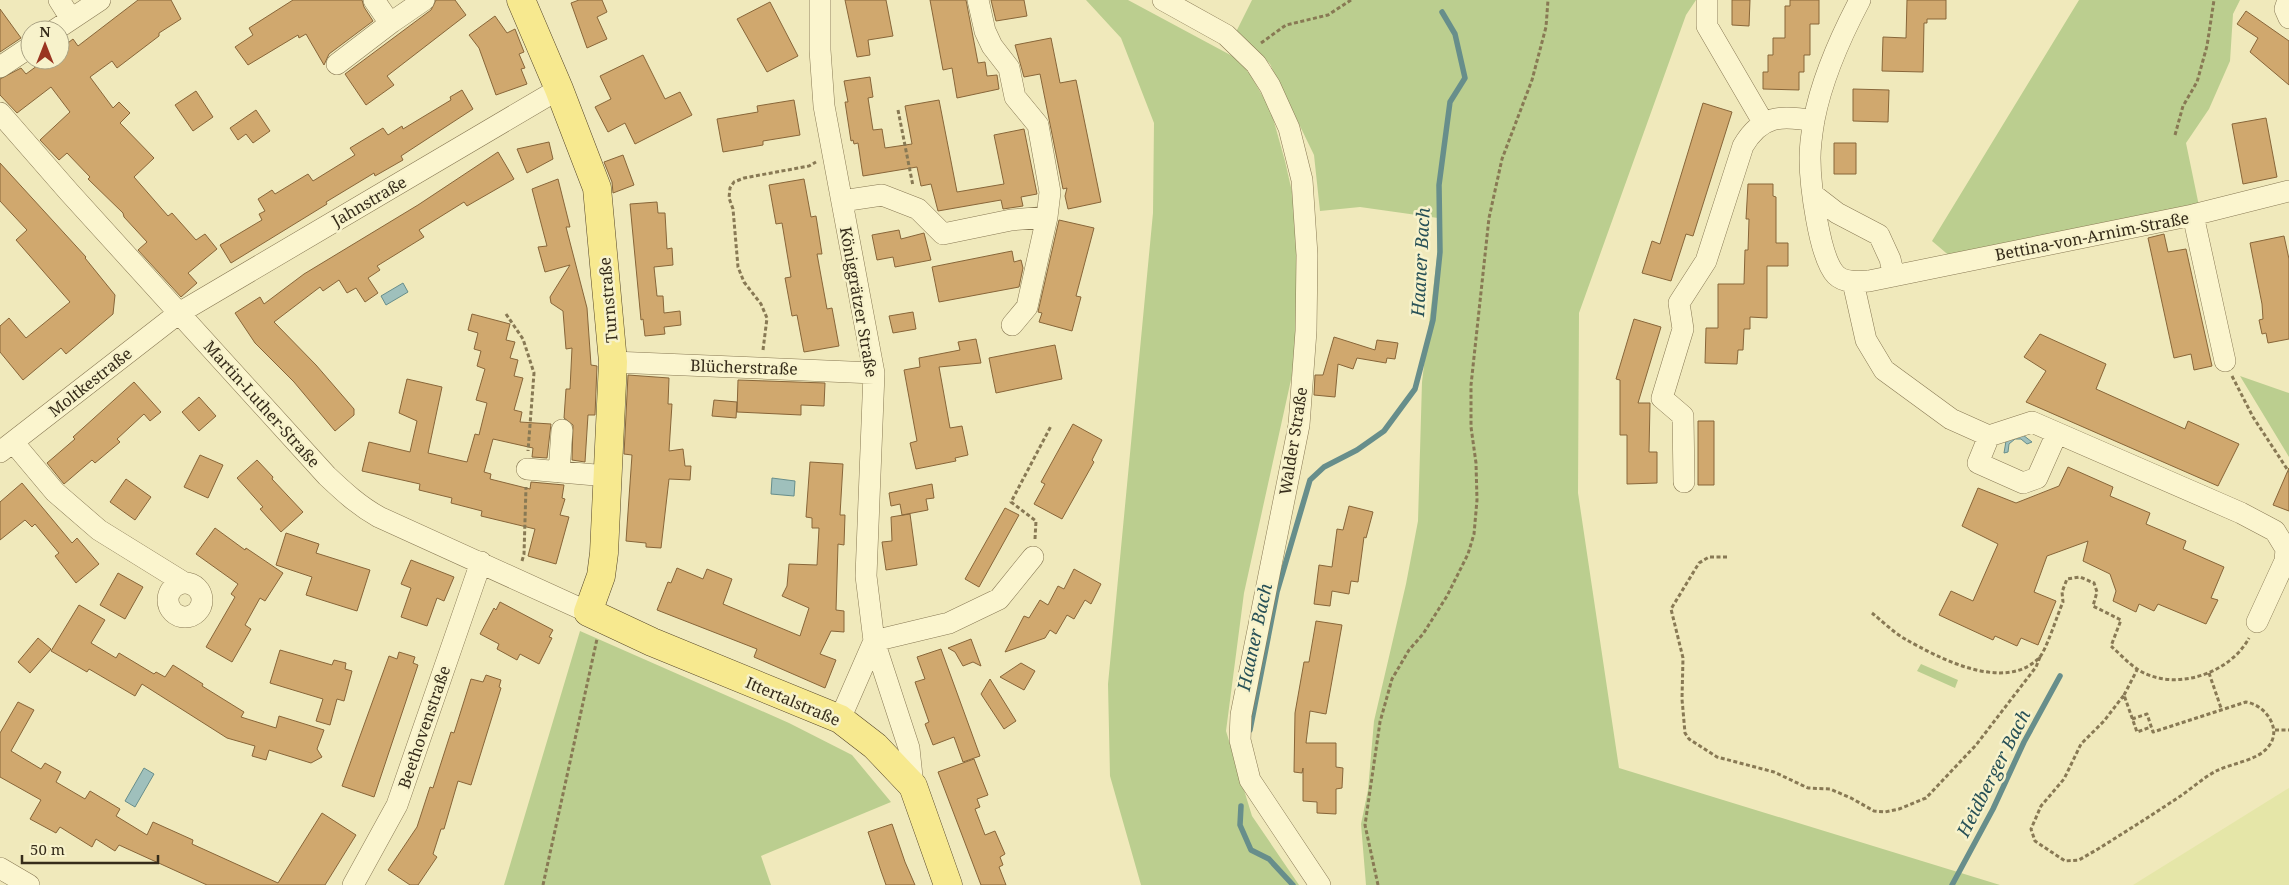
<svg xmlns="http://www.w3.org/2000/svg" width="2289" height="885" font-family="'Noto Serif',serif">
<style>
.farmland{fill:#e5e6a8}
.green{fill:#bbce8f}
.water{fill:#9fc0bc;stroke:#678e8b}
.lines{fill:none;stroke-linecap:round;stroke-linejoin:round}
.stream{stroke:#678e8b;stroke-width:5.5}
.building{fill:#d0a86e;stroke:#886639}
.minor-casing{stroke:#887954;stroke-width:22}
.major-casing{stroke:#554529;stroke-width:29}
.path{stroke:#887954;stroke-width:3;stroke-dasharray:4 2.5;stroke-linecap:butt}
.minor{stroke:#fbf5ce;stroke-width:21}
.major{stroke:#f7e98f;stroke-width:28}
.labels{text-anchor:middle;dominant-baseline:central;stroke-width:5;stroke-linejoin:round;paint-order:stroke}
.street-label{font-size:16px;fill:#362c1a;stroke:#f7f2cb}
.water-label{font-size:18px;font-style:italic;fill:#285157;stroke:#f7f2cb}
</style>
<rect width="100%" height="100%" fill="#f0e9bb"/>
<path class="farmland" d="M2289,788V885H2133Z"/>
<path class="green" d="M1086,0H1128L1236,58L1250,74L1271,111L1285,161L1295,205L1300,304L1298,348L1244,593L1226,731L1252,816L1299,885H1141L1110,776L1108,684L1153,213L1154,123L1121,38Z
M1252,0H1696L1686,15L1579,313L1578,493L1619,768L2000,885H1366L1361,824L1368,790L1374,721L1406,584L1418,521L1422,382L1437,257L1438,218L1360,207L1320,211L1314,155L1270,64L1236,32Z
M2079,0H2240L2233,14L2230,61L2209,109L2186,143L2199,206L1952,258L1932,241Z
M2240,376L2289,393V457Z
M580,631L789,723L852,755L891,802L761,856L771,885H504Z
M1921,664L1958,680L1955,688L1917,671Z"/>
<path class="water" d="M403,283L408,292L386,305L381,296Z
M2023,435L2032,442L2027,444L2021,439H2015L2009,444L2008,452L2004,453L2006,441Z
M772,478L795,481L794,496L771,494Z
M144,768L154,774L135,807L125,801Z"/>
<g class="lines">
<path class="stream" d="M1250,730L1277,592L1310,480L1324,467L1357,450L1384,431L1415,389L1433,320L1440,252L1439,185L1450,102L1465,78L1455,34L1442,12
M1241,806L1240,825L1251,850L1269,859L1293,885
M1952,885L1993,809L2024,742L2060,676"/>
</g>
<path class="building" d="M138,0H171L181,19L159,33V36L117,68L112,61L90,77L113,108L119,102L130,113L120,123L154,158L134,177L168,216L172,213L196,240L205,234L217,249L188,273L197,283L181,297L138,250L147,242L124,217L123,213L88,179L90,177L67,153L59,160L40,140L70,112L51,87L17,113L0,95V79L21,68L26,74L45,60H60V49L73,39L78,46Z
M293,0H362L364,7L373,21L329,54L324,65L306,34L299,38L298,35L248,65L235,47L253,35L249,28Z
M436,0H455L466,15L387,76L394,85L366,105L345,74L431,10Z
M579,0H602L607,12L597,17L607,39L587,48L571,3Z
M845,0H886L893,36L868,40L870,55L857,57Z
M930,0H966L978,63L985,62L987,76L997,75L999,89L957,98L952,68L943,70Z
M991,0H1024L1027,16L996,21Z
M1732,0H1750L1749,26L1732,25Z
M1790,0H1819V24H1810V55H1804V72H1799V90L1763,89V72H1768V55H1773V38H1785V6H1790Z
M1907,0H1946V19H1927V23H1924L1923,72L1882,71L1883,37L1906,38Z
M770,2L798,56L767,72L737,19Z
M0,9L21,38L0,52Z
M2246,11L2289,41V85L2250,52L2258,38L2237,24Z
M495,16L507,33L515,29L524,52L519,54L525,68L521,69L527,84L496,95L479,48L469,35Z
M1051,38L1060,83L1076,80L1101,202L1068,209L1065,196L1067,188L1063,189L1040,74L1024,77L1015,45Z
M643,55L665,99L680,92L692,115L635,144L625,123L608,132L595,107L611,99L600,76Z
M870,77L873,97L868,98L873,130L882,129L885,148L912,144L905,106L939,100L957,192L1004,184L994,135L1024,129L1037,194L1021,197L1023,206L1003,209L1001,200L938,211L931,184L921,186L917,167L863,176L858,143L854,144L853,140L851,141L845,102H848L844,81Z
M1853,89L1889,90L1888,122L1853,121Z
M462,90L473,109L401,156L403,160L375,176L374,173L326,202L327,204L231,263L220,245L262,220L259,214L265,211L258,199L272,190L275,194L308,174L313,181L355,155L350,148L383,128L388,135L402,126L403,129L451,100L450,97Z
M196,91L213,117L193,131L175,105Z
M794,100L800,135L763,141V145L723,152L717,119L758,112L757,106Z
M1703,103L1732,112L1693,236L1686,234L1671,281L1642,273L1652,241L1660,244Z
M256,110L270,131L253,143L246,134L238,140L230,128Z
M2266,118L2277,177L2243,184L2232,124Z
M549,142L553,159L527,173L517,149Z
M1834,143H1856V174H1834Z
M498,152L514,179L467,206L464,202L419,230L424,237L377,266L380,270L368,278L378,293L365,302L356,288L347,293L339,280L323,291L320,287L274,322L316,365L354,409V415L335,431L294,382L255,343L235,313L260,297L264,304L304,274L418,205Z
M623,155L634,185L613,193L612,182L604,162Z
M0,163L86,257L85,258L115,295L113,314L66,354L61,348L23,380L0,352V326L9,318L26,338L70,302L16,240L27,230L0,201Z
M558,179L570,227H566L587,308L591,365L597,366L595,415H588L585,462L572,460L573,425L564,418L566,389H570L572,348L566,349L563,311L551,303L550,297L570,265L545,272L538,247L547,246L532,189Z
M804,179L811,217L816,216L822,254H817L827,309L832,308L839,346L804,352L797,315L792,316L785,278L791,277L782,223L776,224L769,185Z
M1748,184H1773V196L1776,197V243H1788V266H1767V318L1750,317V329H1744L1743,350H1738L1737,364L1705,363L1706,328H1718V284H1744L1745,250H1748L1749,219H1746Z
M657,202L658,213H665L667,249L672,248L673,265L654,267L657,296H663L664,313L680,311L681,325L664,327L665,334L645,336L643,319L641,320L630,204Z
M1059,220L1094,228L1076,296L1081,297L1072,331L1039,322L1042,313L1038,312Z
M899,230L901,239L924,233L931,260L895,267L893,257L877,260L872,235Z
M2164,234L2168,252L2186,249L2212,366L2194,370L2191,354L2174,358L2148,238Z
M2284,236L2289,259V339L2268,343L2266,333L2262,334L2259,320L2263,319L2262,304L2250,243Z
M1012,251L1014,262L1021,260L1023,268L1019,287L939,302L932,267Z
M913,312L916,329L893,333L889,316Z
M472,314L510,324L506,340L515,342L510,358L518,360L514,376L523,378L514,410L522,412L520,422L551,424L547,458L532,457L533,448L493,439L484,472L491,474L490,479L530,489L531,482L564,485L562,498L565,499L560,515L569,517L556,564L528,556L535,529L481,516L482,511L451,503L452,498L419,490L420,484L362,471L369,442L410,452L417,421L399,413L407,379L442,387L428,453L467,462L475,434L479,435L487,403L476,400L485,369L477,366L481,351L474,349L478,333L468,330Z
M1634,319L1661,327L1638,403H1650L1649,452H1657V483L1627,484V435H1620V380L1616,379Z
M2040,334L2106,364L2096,389L2185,429L2188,421L2239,444L2218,486L2026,402L2046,371L2024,357Z
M1334,337L1375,350L1377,340L1398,343L1395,359L1387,358L1386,363L1357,358L1353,369L1338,364L1335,397L1314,395L1315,375H1323Z
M976,339L981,363L939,367L950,428L962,426L968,455L955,458L956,461L916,469L910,443L917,441L904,370L920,367L919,358L960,350L958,342Z
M1055,345L1062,379L996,393L989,358Z
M628,375L669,378L668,404H672L669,451L683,449L685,466H691L690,480L669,479L661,548L646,547V543L626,541L632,455L624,454Z
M738,380L825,383L824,406L801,405V415L737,412Z
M134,382L161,412L150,421L144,414L117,439L120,442L95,463L92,460L64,484L47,463L75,439L73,437Z
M199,397L216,416L199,431L182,412Z
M714,400L737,402L736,418L712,416Z
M1698,421H1714V485H1698Z
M1073,424L1102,440L1092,460L1094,462L1062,519L1034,504L1045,484L1041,482Z
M200,455L223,465L208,498L184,487Z
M257,460L273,477L272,479L303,512L281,532L260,509L263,507L237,478Z
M810,462L843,464L840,515H845L844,545L838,544L836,610L844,611V632L831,631L820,654L836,660L825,688L754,657L757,649L657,610L668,582L671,583L677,568L703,579L707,569L732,579L723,604L800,636L809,608L782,596L787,586L789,564L817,565L819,528H812V518L806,517Z
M2068,467L2113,487L2110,496L2150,513L2146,524L2186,541L2183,549L2224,567L2211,598L2218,600L2206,624L2158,604L2154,611L2139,604L2136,612L2113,601L2116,591L2110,574L2083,561L2088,541L2047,556L2034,592L2056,601L2038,645L2021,638L2017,646L1995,636L1993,640L1939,615L1951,591L1973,601L1998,544L1962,526L1978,488L2016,503L2059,486Z
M2289,468V511L2273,505Z
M126,479L151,497L135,520L110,502Z
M22,483L72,543L77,538L99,564L76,583L55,556L59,553L35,524L32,527L25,520L0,540V502Z
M932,484L934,498L926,499L928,510L902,515L900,504L891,506L889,493Z
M1349,506L1373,512L1366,538L1364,537L1358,582L1351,581L1349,594L1332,591L1330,606L1314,604L1319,565L1332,567L1337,529L1343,530Z
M1005,508L1019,515L979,587L965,579Z
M910,514L917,565L886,570L882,542L892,541L891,517Z
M215,528L245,550L246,548L283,573L265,601L260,598L245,625L251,629L232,662L206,647L235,597L231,594L238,584L196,554Z
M286,533L319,544L316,553L370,570L357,611L306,595L312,577L276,565Z
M411,560L454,577L444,601L437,598L427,626L401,617L411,588L401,584Z
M1074,569L1101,584L1091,604L1085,600L1074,619L1067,615L1056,634L1050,630L1045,638L1005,652L1024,616L1029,618L1040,600L1048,605L1058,586L1064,589Z
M118,573L143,587L125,619L100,605Z
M500,602L553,630L549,637L552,638L539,664L520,654L517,660L497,649L499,644L480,634L494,608L496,610Z
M79,605L105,620L91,643L116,658L119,653L154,674L156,672L165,677L173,665L203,684L202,686L244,712L241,717L276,728L279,716L324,730L317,749L322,757L311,763L269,750L266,760L252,756L255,746L227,738L142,684L135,696L89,669L87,672L51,651Z
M1316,621L1342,625L1326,714L1310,711L1306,743H1336V767L1343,768L1342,788L1336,789V814L1317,813V802L1303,801V768L1302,773L1294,772L1295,713L1304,662H1309Z
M38,638L51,649L30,673L18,662Z
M971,639L981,666L973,662L963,666L955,652L948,648Z
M941,649L980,756L963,762L954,737L933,745L925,724L929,722L915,682L925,679L917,657Z
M280,650L332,665L334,660L346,663L345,669L352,671L344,701L337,699L330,725L316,721L323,699L270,683Z
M399,652L415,657L413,663L418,665L374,797L342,786L389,656L397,659Z
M1021,663L1035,671L1024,690L1000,677Z
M486,675L501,680L499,687L501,688L471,785L458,781L444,829H441L433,854L437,857L418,885H410L388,870L417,827L430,787L433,788L451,732L454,733L471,679L483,682Z
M990,679L1016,721L1004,729L981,694Z
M18,702L34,710L11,751L41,769L45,763L61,772L56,782L85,799L90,791L120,809L116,816L147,835L153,822L193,840L192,844L278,883L322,813L356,835L325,885H207L119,845L115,851L96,839L92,847L60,827L56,833L30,819L41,800L0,777V733Z
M974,759L988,795L977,799L980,807L975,809L985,835L995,831L1005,854L1000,857L1003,865L999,867L1006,885H981L938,772Z
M892,824L905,862L915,885H886L881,871L868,832Z"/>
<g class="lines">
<defs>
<path id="minor" d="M59,0L71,19
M374,0L385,16L392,22L424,0
M820,0V50L824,106L874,373L866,576L874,641L840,719
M978,0L985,31L992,46L1009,68L1015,97L1038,125L1050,192L1047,217
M1163,0L1226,35L1256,64L1270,86L1289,128L1302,180L1307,255L1306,331L1299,425L1241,715L1240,740L1250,780L1320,885
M1707,0V26L1763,122
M1860,0C1840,38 1822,78 1814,120C1812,132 1810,146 1810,158C1810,183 1819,258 1836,275C1844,283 1858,282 1869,281L2193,215L2289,191
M2288,0L2285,9L2289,18
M55,30L100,0
M337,64L392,22
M0,67L30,47
M0,113L69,192L327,476C344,492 359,506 379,517L588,612
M1815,196L1837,213L1879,235L1890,259L1894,276
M842,201L882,195L918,209L943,234L1011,220L1047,217L1027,307L1012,325
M2193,215L2225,361
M1853,282L1866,340L1884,370L1951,419L1989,436L2032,422L2241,513L2275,531L2286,549L2285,561L2257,622
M613,362L874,373
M1989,436L1978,463L2023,483L2037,478L2057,433
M13,442L55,492L99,530L183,582
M0,452L179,313L559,89
M527,469L607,476
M559,472L562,430
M1684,482L1683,416L1662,398L1683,329L1679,303L1706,261L1743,146C1761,115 1781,115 1814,121
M168 600a17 17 0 1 1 34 0a17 17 0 1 1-34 0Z
M874,641L949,623L999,599L1033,557
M874,641L909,748L913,786
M0,868L29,885
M353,885L397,805L481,562"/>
<path id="major" d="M521,0L559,89L597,188L613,362L604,553L601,576L588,612L652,642L840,719L875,746L913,786L948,885"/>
</defs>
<use href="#minor" class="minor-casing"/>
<use href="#major" class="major-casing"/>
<path class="path" d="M1261,43L1286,25L1328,15L1351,0
M898,110L913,186
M2175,135L2183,106L2197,82L2207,46L2214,0
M506,314L523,339L534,373L528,451
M763,350L767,318L761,304L744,282L738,267L733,209L729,198L730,188L734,182L744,178L809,166L816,162
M2232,376L2253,417L2289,472
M1035,539L1036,521L1011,502L1051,426
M1727,557H1709L1699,563L1671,609L1683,658L1682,699L1685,733L1689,739L1717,757L1774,772L1808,788L1830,789L1851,798L1874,811L1885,812L1899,809L1926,798L1976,745L2036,667L2040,657
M522,561L524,554L526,487
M1872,613C1882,621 1893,632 1905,639C1939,658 2004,693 2039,658C2046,651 2058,613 2063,602L2062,592L2067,579L2080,577L2094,583L2097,592L2093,606L2121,620L2111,646C2119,653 2128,663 2137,669C2173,693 2230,674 2249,638
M2209,673L2221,708
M2124,695L2137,670
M2132,719L2147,714L2153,732L2246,702C2266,705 2283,730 2268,747C2257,761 2232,763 2216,771C2203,778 2191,789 2179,797C2152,815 2125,832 2098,849L2079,860L2065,861L2035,841L2031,829L2041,806L2064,779L2081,744L2104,721L2124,695L2137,732L2151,727
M2275,730H2289
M543,885L597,639
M1378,885L1365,825L1380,722L1392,679L1409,650L1423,634L1447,596L1468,554L1474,534L1477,500L1476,463L1471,427V385L1489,218L1502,159L1532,80L1546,27L1548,0"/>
<use href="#minor" class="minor"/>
<use href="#major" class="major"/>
</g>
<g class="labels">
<g class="street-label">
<text transform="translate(369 201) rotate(-30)">Jahnstraße</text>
<text transform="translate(2092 236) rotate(-11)">Bettina-von-Arnim-Straße</text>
<text transform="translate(608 300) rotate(-95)">Turnstraße</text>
<text transform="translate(859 302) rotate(80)">Königgrätzer Straße</text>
<text transform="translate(744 367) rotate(2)">Blücherstraße</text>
<text transform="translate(90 382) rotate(-38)">Moltkestraße</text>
<text transform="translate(262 404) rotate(48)">Martin-Luther-Straße</text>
<text transform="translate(1293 441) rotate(-81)">Walder Straße</text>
<text transform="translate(793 701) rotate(23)">Ittertalstraße</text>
<text transform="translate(424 727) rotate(-71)">Beethovenstraße</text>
</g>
<g class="water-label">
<text transform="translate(1420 262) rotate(-87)">Haaner Bach</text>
<text transform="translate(1254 637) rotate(-78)">Haaner Bach</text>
<text transform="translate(1993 773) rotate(-63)">Heidberger Bach</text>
</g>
</g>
<g transform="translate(45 45)"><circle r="24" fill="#f7f2cb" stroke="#aaa384"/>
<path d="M0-4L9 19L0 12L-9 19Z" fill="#9a3521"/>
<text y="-8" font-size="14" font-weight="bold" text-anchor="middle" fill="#362c1a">N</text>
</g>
<path d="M22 855v8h136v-8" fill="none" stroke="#362c1a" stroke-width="2.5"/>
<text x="30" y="855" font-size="15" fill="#362c1a" stroke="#f7f2cb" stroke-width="4" paint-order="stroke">50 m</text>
</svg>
